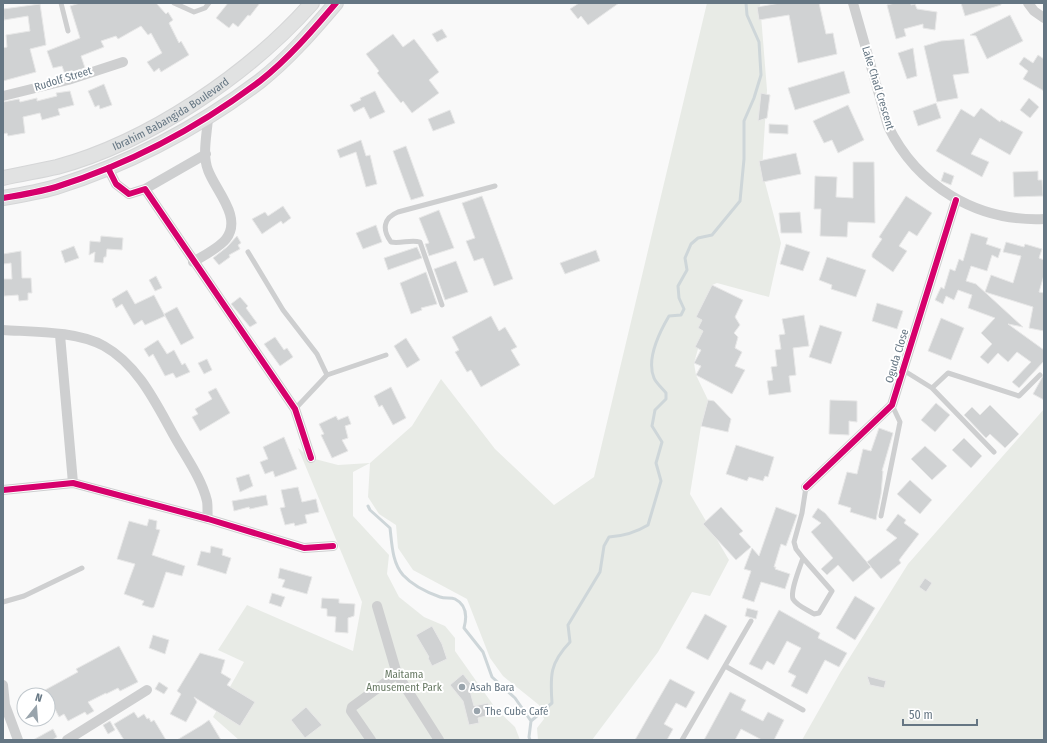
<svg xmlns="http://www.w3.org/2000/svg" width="1047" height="743" font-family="'Fira Sans Condensed',sans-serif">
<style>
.green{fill:#e8ebe6}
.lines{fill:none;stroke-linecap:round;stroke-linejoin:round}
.stream{stroke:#ced6d9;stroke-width:3}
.building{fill:#d0d2d3;stroke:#e8e8e8}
.secondary-casing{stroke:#d5d6d7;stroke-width:16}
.lane{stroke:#cecfd0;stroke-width:5}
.street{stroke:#cecfd0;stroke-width:10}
.secondary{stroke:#e1e2e2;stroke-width:14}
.cycleway-casing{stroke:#fff;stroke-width:8}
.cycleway{stroke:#d6006c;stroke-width:6}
.poi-dot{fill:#99a4ac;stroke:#fff;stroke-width:1.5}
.labels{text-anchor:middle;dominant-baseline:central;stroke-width:4;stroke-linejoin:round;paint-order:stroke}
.street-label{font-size:11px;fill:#657683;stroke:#fff}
.park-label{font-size:11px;fill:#687a64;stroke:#fff}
.poi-label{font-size:11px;fill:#657683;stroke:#fff;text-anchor:start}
</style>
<rect width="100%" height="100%" fill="#f9f9f9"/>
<path class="green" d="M707,3H760L767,90L762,171L781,243L769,297L717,283L712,285L702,320L703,331L694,363L696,375L708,400L701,426L690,494L729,560L710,596L692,592L658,652L592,740H538L537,728L544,719L539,705L503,676L490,658L467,599L413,570L398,548L396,525L379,514L368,497L370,463L353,472V516L389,555L387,574L399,597L424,617L445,626L455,638V651L496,709L515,727L520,740H239L213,717L244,662L218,650L247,605L353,651L362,602L298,448L311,458L338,465L370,463L412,426L441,379L495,449L554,505L594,477Z
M1044,409V740H802L840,673L908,564Z"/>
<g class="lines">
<path class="stream" d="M368,506L370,510L390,528C392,544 392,562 403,575C413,586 426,592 440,597C445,599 451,597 455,599C467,605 467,617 464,628L483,652L492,677L515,698L531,721L529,737L530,740
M531,721L552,703C550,675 550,663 570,642L568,625L600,572L604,546L609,537C624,536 635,533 648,525L661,481L656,463L662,442L652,426L655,410L666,399V393C663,389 656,383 654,378C646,359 659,333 669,316L681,315L684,309L679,298L678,286L687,270L685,258L691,244L698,238L712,235L740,201L744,159V121L754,98L761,75L759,42L747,15L746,3"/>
</g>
<path class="building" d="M80,3H156L166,14L168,12L173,20L169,23L179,43L181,41L189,55L161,72L159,68L154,72L147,62L162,53L151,33L148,35L141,26L118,39L116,36L101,41L104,47L81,56L85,68L65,74L62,66L53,68L47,51L80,38L70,6Z
M228,3H260L250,16L248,15L238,27L233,23L229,28L216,18Z
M579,3H619L588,25L581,16L578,19L570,9Z
M780,3H819L826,34L833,33L837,54L798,63L789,15L759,20L757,7Z
M895,3H911V5L915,4L917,9L937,12L935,30L923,28V24L904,29L906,36L896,39L887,5Z
M961,3H1001V5L965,16Z
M40,4L46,45L30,49L36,72L3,81V48L7,47L6,35L30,31L28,16L4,20L3,9Z
M1010,15L1023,41L987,59L976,36L970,35Z
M442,29L447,37L437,42L432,34Z
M393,34L403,47L414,39L439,72L429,80L439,93L412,113L403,101L401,103L377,73L379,71L366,54Z
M964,39L969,73L953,75L958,98L937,102L924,46L941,41Z
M913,48L917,76L907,79L898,53Z
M1038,55L1044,59V91L1023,79L1028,71L1019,64L1024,57L1033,63Z
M844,71L850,93L795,110L788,88Z
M104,84L112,105L100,109L99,105L95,107L88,91Z
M70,91L74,105L58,109L60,115L42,120L40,113L23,117L25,133L8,136L7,133L3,134V102L19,99L20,102L37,98V101L57,96L56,93Z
M375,91L385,112L370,119L364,107L354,112L350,105L361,100L360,98Z
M761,93L770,95L767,118L758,121Z
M1029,98L1039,107L1030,118L1020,110Z
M936,103L941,118L918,126L913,111Z
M848,105L864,140L838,153L832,140L824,143L813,121Z
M981,108L1000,122L1001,120L1023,132L1010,155L980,138L971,154L989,162L982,177L936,151L961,109L974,117Z
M450,110L455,123L433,131L428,119Z
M769,124L788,125V134L769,133Z
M361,140L366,156L370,155L377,184L366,187L356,152L340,158L337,150Z
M406,146L424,196L411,200L393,151Z
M796,153L801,174L763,182L759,161Z
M853,162H874L875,223L848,222L847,237L820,236L821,209H814L815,176L837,177L836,197L853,198Z
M1038,171V180H1042L1043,196L1014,197L1013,172Z
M944,172L954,176L951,185L941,181Z
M482,196L513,279L494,286L483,258L474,261L466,241L475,238L462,203Z
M906,196L932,213L917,236L909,231L899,246L907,251L893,272L872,257V254L882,239L879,237Z
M283,206L291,218L283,224L281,221L262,234L252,219L265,212L268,216Z
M439,210L454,248L429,256L425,244L429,243L419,218Z
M800,212L802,233H781L779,213Z
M376,225L382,242L363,249L356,233Z
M971,233L988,238L986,244L1001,249L998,258L992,255L987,271L971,266L966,281L976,284L1023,327L1008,324L1044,350V361L1019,388L1012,382L1031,362L1017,352L1008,362L998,353L988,364L980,357L992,344L981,333L995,318L968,308L972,295L958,290L954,300L946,296L943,304L935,300L941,287L944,289L950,269L955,271L959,259L963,261Z
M101,236L123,238L122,250L107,249L106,257H104L103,263L94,262L95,252L89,255L90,241L100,242Z
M237,236L241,243L238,245L240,249L229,255L230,257L219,265L213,258L227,247Z
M1006,242L1024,247L1025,244L1042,249L1039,258L1044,260V275L1039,292L1044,293V331L1029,328L1033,307L985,292L991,275L1013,283L1021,256L1003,252Z
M786,244L810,252L803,271L780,264Z
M74,246L79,258L65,263L61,251Z
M417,247L422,258L388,270L384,258Z
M596,250L600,261L565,274L560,263Z
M21,251L22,278H31L32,293H28V300L19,301L18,295L4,296L3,279H12L11,263L3,264V254Z
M827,257L866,270L856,297L831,289L832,285L819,280Z
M456,261L468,292L445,300L434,269Z
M426,272L437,304L421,308L422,310L411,314L400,283Z
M156,276L162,288L155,291L149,280Z
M712,285L743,300L735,317L740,325L734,333L738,337L735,348L742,352L735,366L745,370L732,394L696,375L701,366L694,363L701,350L695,347L703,331L698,328L702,320L696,317Z
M127,290L135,304L154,295L165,316L145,325L142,320L134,325L122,304L116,308L112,299Z
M240,297L248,306L246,308L257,323L250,327L231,304Z
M877,303L903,311L897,329L872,321Z
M177,307L194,338L181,345L164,314Z
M804,315L809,346L793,348L796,375L789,376L791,392L769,395L767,381L773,380L771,367L777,366L775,350L781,349L779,335L785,334L782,319Z
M491,316L499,331L505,327L517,347L511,350L520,365L481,387L471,370L467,372L455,352L459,350L452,337Z
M941,318L964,328L951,360L928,351Z
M820,325L842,332L831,364L809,357Z
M275,337L284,350L287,348L293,357L280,366L264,344Z
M406,338L420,360L407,368L394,346Z
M158,340L167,354L174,350L182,365L185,363L190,372L176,378L173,373L165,376L153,354L149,357L144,349Z
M207,359L212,370L204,374L198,363Z
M1044,374V400L1033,394Z
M391,387L406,418L393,425L382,405L379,407L374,396Z
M216,388L230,413L200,431L192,417L198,414L195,409L212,399L208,392Z
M708,400L714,401L731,419L728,432L701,426Z
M830,400L857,401V422L849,421V435L829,434Z
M936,403L950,415L935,432L921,420Z
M990,405L1019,434L1005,448L990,434L986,438L964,415L972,407L980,415Z
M336,416L338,420L348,416L351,424L345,426L348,438L342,440L348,451L332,458L321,435L324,434L319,424Z
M879,428L893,433L882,471H883L881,494L876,520L850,512L851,508L838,504L847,472L857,474L863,449L871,451Z
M284,437L297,469L275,477L273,471L265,474L260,462L268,459L263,447Z
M964,438L982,456L971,468L952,450Z
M736,445L774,457L768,477L765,476L763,481L749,477L747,481L726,474Z
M925,446L947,466L932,480L911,459Z
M249,474L253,486L240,492L236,478Z
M910,480L932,500L920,514L897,494Z
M298,487L302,502L316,499L319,512L305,515L307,523L295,526L294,523L285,525L280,508L285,507L281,490Z
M266,495L268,505L250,509L249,507L234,511L232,501Z
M721,507L743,531L739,534L751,547L736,560L703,524Z
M776,507L797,515L786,546L781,544L774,567H776L775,569L790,574L785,589L761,582L754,602L742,598L751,571L744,569L752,548L759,556Z
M818,508L825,513L871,567L853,582L838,565L827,575L821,569L833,558L811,532L821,523L812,517Z
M898,514L906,520L904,523L919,534L899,560L901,563L881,579L867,562L897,538L886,530Z
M149,519L157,521L156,529L160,530L152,555L185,566L182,576L166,572L154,607L152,608L142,605L144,601L124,594L135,564L117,559L129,521L147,526Z
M211,546L223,549L222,555L231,558L226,574L197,565L201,551L210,553Z
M280,568L312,577L307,594L282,587L285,580L278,578Z
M925,578L932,583L926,592L919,587Z
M272,593L285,597L281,607L269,603Z
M855,596L875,608L855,640L836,628Z
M322,598L339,599V603L355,604L354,616L348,618V633L335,632L336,617L327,616V609L321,608Z
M747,608L758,611L756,619L745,616Z
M779,610L820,633L818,638L847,653L839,667L825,660L807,694L791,686L796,676L788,672L801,648L787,641L774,665L767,661L762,670L749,664Z
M705,614L727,626L708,660L686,648Z
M432,626L442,644L447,659L432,666L428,658L429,657L416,635Z
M153,635L169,640L165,654L149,648Z
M119,646L138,682L120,691L118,688L106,694V693L88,702L94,711L87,715L85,712L68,721L64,714L59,717L45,690L78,672L76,669Z
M200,653L225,660L221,673L231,679L227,685L255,702L240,726L194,697L197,702L186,722L170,714L181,694L177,691Z
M463,674L474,688L470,691L474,706L488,703L490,715L478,718L479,723L469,725L463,701L450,685Z
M867,676L886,681L884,688L870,685Z
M670,679L695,692L686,708L676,703L664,724L673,729L667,740H635Z
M159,682L168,688L164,694L155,689Z
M730,692L746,700L741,710L763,721L768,712L784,720L774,740H762L741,729L735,740H704Z
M306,707L322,725L305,738L291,720Z
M134,712L138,718L144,714L147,719L149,718L151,722L154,720L166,740H124L114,724Z
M209,720L221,740H177L202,725Z
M110,721L115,730L108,734L103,725Z
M53,729L57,737L52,740H33Z"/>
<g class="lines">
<defs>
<g id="secondary">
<path id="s1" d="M3,178C21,174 39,171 57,167C149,142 249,74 312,3"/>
<path d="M3,198C21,195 39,192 56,187C129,164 199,127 260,81C288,59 313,30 336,3"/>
</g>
</defs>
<use href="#secondary" class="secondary-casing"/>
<path class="lane" d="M61,3L68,31
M174,3L194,12L205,8L209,3
M248,252L283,310L317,354L327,375
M442,305L420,242C411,239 401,244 391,242C382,230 383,218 398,212L495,186
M903,370L932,388L994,452
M932,388L948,373L1019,396L1040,375
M295,409L327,375L386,355
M881,516L900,422L892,405
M803,558C800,567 790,591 793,599C797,606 808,610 814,614L819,613L832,591L803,558L796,549L794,542L802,513L806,487
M3,602L24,596L82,568
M725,666L803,710
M682,740L751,621"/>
<path class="street" d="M853,3L888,126C917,186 977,222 1044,219
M1028,3L1034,11L1044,18
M3,96L68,80L123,62
M108,168L116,184L129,194L145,189L295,409L311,458
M145,189L206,154
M193,262C203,256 219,248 226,239C243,217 215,190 208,170C202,155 207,134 208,118
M3,330C34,332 77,331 104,346C140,366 158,408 177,441C188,460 202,480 207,501C208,506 207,513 208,519
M60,335L73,483
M806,487L892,405L956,200
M3,490L73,483L208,519L304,548L333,546
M377,606L397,674L439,740
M3,685L5,705L18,740
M67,740L147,690
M371,740L351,711L352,707L397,674"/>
<use href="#secondary" class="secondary"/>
<defs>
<path id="cycleway" d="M108,168L116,184L129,194L145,189L295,409L311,458
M3,198C21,195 39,192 56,187C129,164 199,127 260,81C288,59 313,30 336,3
M806,487L892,405L956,200
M3,490L73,483L208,519L304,548L333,546"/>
</defs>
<use href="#cycleway" class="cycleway-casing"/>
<use href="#cycleway" class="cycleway"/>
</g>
<g class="poi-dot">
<circle cx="462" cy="687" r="4"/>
<circle cx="477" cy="711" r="4"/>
</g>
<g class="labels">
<g class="street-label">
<text transform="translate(63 79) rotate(-17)">Rudolf Street</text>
<text transform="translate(878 88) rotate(73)">Lake Chad Crescent</text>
<text stroke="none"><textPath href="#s1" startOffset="181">Ibrahim Babangida Boulevard</textPath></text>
<text transform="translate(897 356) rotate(-73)">Oguda Close</text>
</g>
<g class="park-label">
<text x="404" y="674">Maitama<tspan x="404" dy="13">Amusement Park</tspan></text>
</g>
<g class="poi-label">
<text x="470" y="687">Asah Bara</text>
<text x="485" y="711">The Cube Café</text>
</g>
</g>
<rect width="1047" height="743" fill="none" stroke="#657683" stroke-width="8"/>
<g transform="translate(36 707) rotate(17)"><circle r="19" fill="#ffffff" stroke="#c1c8cd"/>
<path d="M0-3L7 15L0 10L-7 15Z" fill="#99a4ac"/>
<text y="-6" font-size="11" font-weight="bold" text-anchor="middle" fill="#657683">N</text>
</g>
<path d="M903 719v6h74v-6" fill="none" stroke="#657683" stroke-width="2"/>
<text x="909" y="719" font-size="12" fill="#657683" stroke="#ffffff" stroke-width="3" paint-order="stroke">50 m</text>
</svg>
